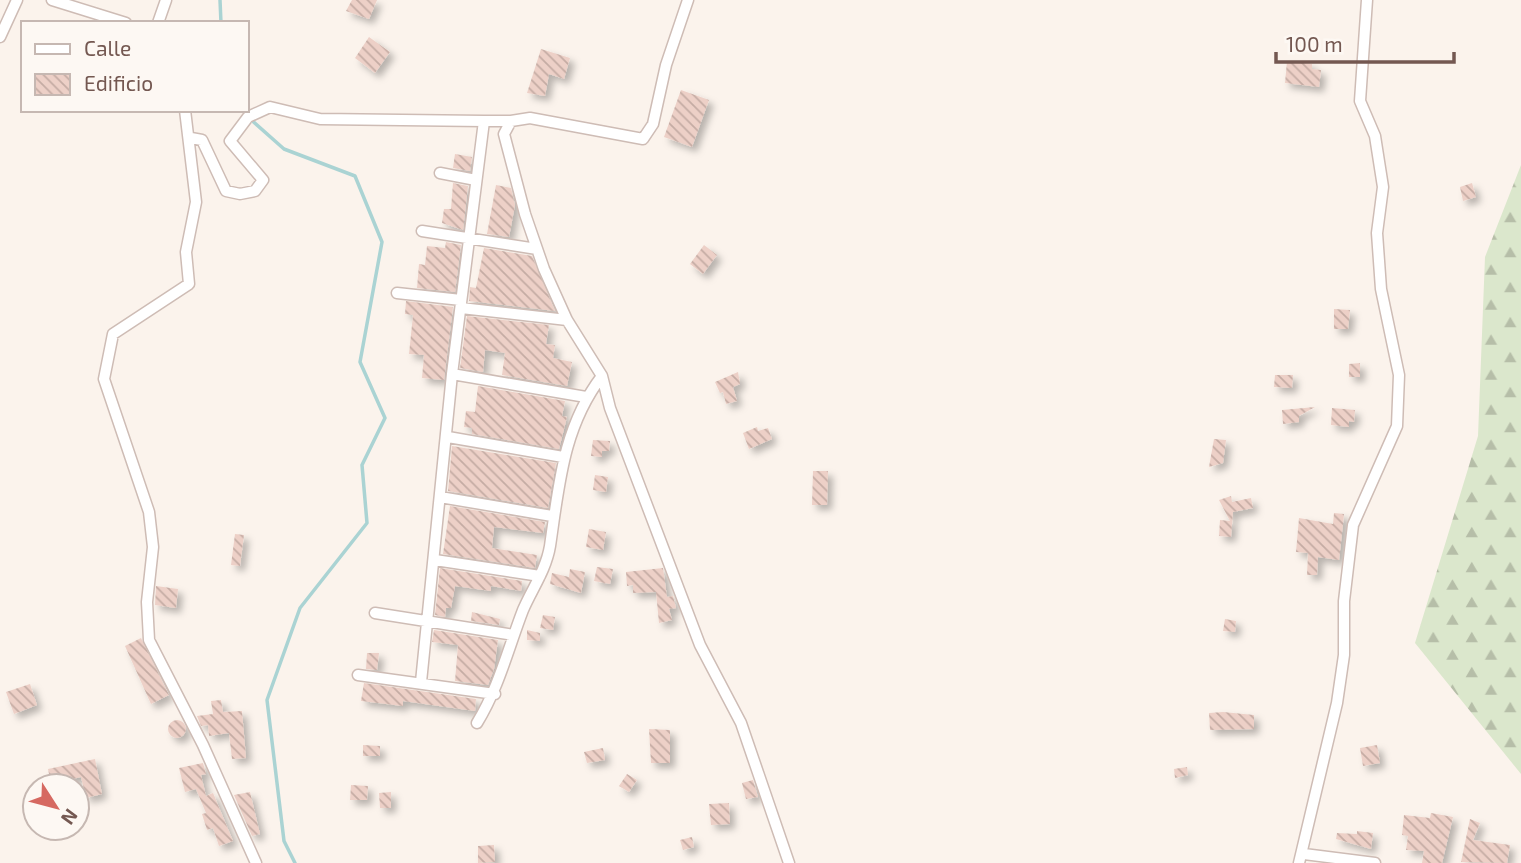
<svg xmlns="http://www.w3.org/2000/svg" width="1521" height="863" font-family="'Exo 2',sans-serif">
<style>
.forest{fill:url(#forest-firs)}
.lines{fill:none;stroke-linecap:round;stroke-linejoin:round}
.stream{stroke:#aad3d3;stroke-width:3.5}
.building{fill:url(#building-back-hatch);filter:url(#shadow)}
.minor-casing{stroke:#cebcb5;stroke-width:13}
.minor{stroke:#fff;stroke-width:10}
</style>
<defs>
<pattern id="forest-firs" width="22" height="20" patternUnits="userSpaceOnUse" patternTransform="scale(1.75)"><rect width="22" height="20" fill="#dbe7cc"/><path d="M5 1l3.5 6h-7zM16 11l3.5 6h-7z" fill="#b6bea8"/></pattern>
<pattern id="building-back-hatch" width="6" height="6" patternUnits="userSpaceOnUse" patternTransform="scale(1.75)"><rect width="6" height="6" fill="#edd0c7"/><path d="M-1 5l2 2M0 0l6 6M5-1l2 2" fill="none" stroke="#c5aca4"/></pattern>
<filter id="shadow"><feDropShadow dx="5" dy="5" stdDeviation="3.5" flood-color="#0004"/></filter>
</defs>
<rect width="100%" height="100%" fill="#fbf3ec"/>
<path class="forest" d="M1521,165V774L1415,643L1478,436L1485,257Z"/>
<g class="lines">
<path class="stream" d="M220,0L221,23
M245,110L248,117L284,149L355,176L382,242L360,362L385,418L362,465L367,523L300,608L267,700L284,841L295,863"/>
</g>
<path class="building" d="M352,0H377L369,19L346,11Z
M369,37L390,52L375,73L355,58Z
M541,49L570,58L564,79L549,74L545,96L527,93Z
M1287,61L1312,64V69L1321,70L1319,87L1285,83Z
M681,90L709,100L692,147L664,137Z
M455,154L472,157L470,171L453,168Z
M453,183L468,186L463,230L442,223L444,209H451Z
M1472,183L1476,197L1463,201L1460,187Z
M496,185L511,188L515,205L509,237L487,234Z
M446,242L461,245L455,292L417,288L419,264L425,265L427,246L445,248Z
M704,245L717,255L703,274L690,264Z
M484,248L532,256L555,311L469,301L470,287L476,288Z
M406,301L453,307L444,380L422,378L424,355L409,354L413,315L405,314Z
M1334,309L1350,310L1348,329H1334Z
M467,316L549,325L546,344L555,345L553,358L572,362L567,386L502,375L505,353L485,350L483,372L460,368Z
M1360,363V377H1349V364Z
M738,372L740,384L733,387L737,401L726,404L723,392L720,393L715,382Z
M1275,375H1293L1292,388L1274,387Z
M478,386L565,401L562,416L567,417L559,449L472,434V428L464,427L466,411L475,412Z
M1315,407L1299,416V422L1283,424L1282,410Z
M1332,408L1355,410L1354,422L1349,421V427L1331,425Z
M757,427L758,431L768,428L772,439L749,449L743,433Z
M1214,439L1226,440L1223,463L1209,467Z
M593,440L610,441L609,451H602V457L591,456Z
M452,446L556,463L548,508L448,491Z
M813,471H828L827,505H812Z
M595,475L608,477L606,492L593,490Z
M1231,496L1232,502L1251,498L1253,508L1233,512L1231,537L1219,536L1220,520L1230,521L1219,500Z
M450,506L545,522L543,533L494,527L492,548L537,555L535,568L443,554Z
M1334,513L1344,514L1339,560L1318,557L1317,575H1307L1308,553L1296,552L1299,518L1333,524Z
M589,529L606,532L603,550L586,547Z
M235,534L244,535L240,566L231,565Z
M597,567L613,569L610,584L594,581Z
M440,568L522,581L521,591L491,586V591L455,586L451,608H446L445,617L435,615Z
M663,568L667,597L673,596L676,608L669,609L672,620L659,623L656,592L633,593V585L627,586L626,572Z
M570,569L585,572L581,593L550,584L552,573L569,577Z
M156,586L178,589L176,608L155,605Z
M472,612L500,619L499,625L471,621Z
M543,615L555,617L553,630L540,628Z
M1225,619L1236,621L1235,632L1223,631Z
M434,630L498,640L494,669L488,685L455,681L458,645L432,642Z
M527,630L540,633V641L527,640Z
M141,638L169,695L151,704L125,646Z
M367,653H379L377,670L366,669Z
M364,683L476,699L475,711L403,701V706L361,701Z
M30,684L37,705L14,714L6,692Z
M221,700L223,712L242,711L246,758L232,759L229,733L209,736L208,725L201,726L197,716L213,714L211,701Z
M1223,712L1254,715V729L1210,730L1209,713Z
M168 729a9 9 0 1 1 18 0a9 9 0 1 1-18 0Z
M649,729L670,730V763H651Z
M363,745L380,746V756H363Z
M1377,745L1380,763L1363,766L1360,748Z
M603,748L605,760L587,763L584,752Z
M95,759L102,794L86,798L81,777L51,784L48,769Z
M203,763L206,774L201,775L206,796L213,793L233,841L219,846L213,828L207,830L202,814L206,813L196,789L185,792L179,768Z
M1187,767L1188,775L1175,778L1174,769Z
M627,774L637,780L629,792L619,786Z
M753,780L758,797L746,799L742,783Z
M351,785L368,786L367,800H350Z
M250,792L260,834L252,836L234,795Z
M391,792V808H380L379,793Z
M729,803L730,824L711,825L709,804Z
M1431,813L1453,817L1442,863H1422L1424,851L1406,850L1408,836L1402,835L1404,815L1430,818Z
M1470,819L1480,823L1473,840L1510,845L1507,863L1461,862Z
M1357,831L1373,833L1371,849L1336,839L1337,833L1357,834Z
M692,837L694,847L683,850L680,840Z
M494,845L495,862L478,863V846Z"/>
<g class="lines">
<defs>
<path id="minor" d="M52,0L126,23
M688,0L666,65L653,124L643,139L530,118L511,121L504,134L525,214L544,269L567,320L602,376L610,408L700,645L741,723L789,863
M158,23L166,0
M0,37L17,0
M185,110L196,202L186,252L189,284L113,334L104,379L149,512L153,547L147,602L149,640L203,745L256,863
M191,138L202,140L226,191L240,194L255,191L263,180L230,141L248,117L270,107L320,119L484,121
M440,173L476,180
M422,231L537,249
M397,293L461,300
M461,308L567,320
M452,374L586,397
M448,437L563,457
M440,497L552,516
M435,560L540,576
M375,613L514,635
M358,675L495,694
M421,682L452,374L484,121H511
M477,723C499,687 508,649 523,610C532,589 546,570 550,546C559,485 563,427 602,376
M1304,854L1375,863
M1299,863L1337,703L1344,655V601L1353,525L1397,426L1399,375L1381,289L1377,233L1383,187L1375,136L1360,101L1367,0"/>
</defs>
<use href="#minor" class="minor-casing"/>
<use href="#minor" class="minor"/>
</g>
<rect x="21" y="21" width="228" height="91" fill="#fdf8f3" stroke="#c6b8b2" stroke-width="2"/>
<rect x="35" y="44" width="35" height="10" fill="#ffffff" stroke="#c6b8b2" stroke-width="2"/>
<text x="84" y="56" font-size="21" fill="#745851">Calle</text>
<rect x="35" y="74" width="35" height="21" fill="url(#building-back-hatch)" stroke="#c6b8b2" stroke-width="2"/>
<text x="84" y="91" font-size="21" fill="#745851">Edificio</text>
<g transform="translate(56 807) rotate(126)"><circle r="33" fill="#fdf8f3" stroke="#c6b8b2" stroke-width="2"/>
<path d="M0-5L12 26L0 18L-12 26Z" fill="#d66961"/>
<text y="-10" font-size="19" font-weight="bold" text-anchor="middle" fill="#745851">N</text>
</g>
<path d="M1276 52v10h178v-10" fill="none" stroke="#745851" stroke-width="3.5"/>
<text x="1286" y="52" font-size="21" fill="#745851" stroke="#fdf8f3" stroke-width="5" paint-order="stroke">100 m</text>
</svg>
